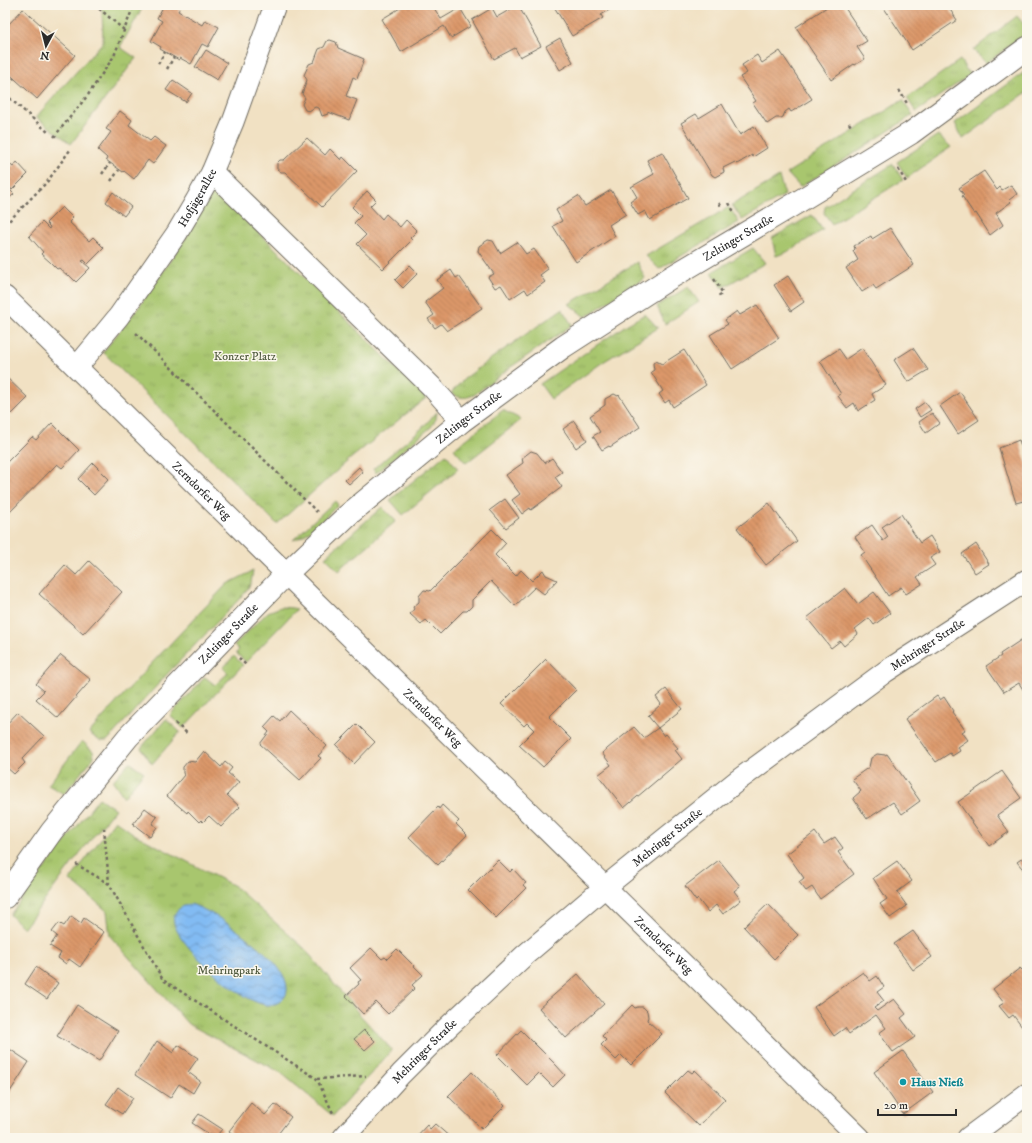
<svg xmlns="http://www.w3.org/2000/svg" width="1032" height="1143" font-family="'IM FELL DW Pica',serif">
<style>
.grass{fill:url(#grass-tufts);stroke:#6a784c}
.water{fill:url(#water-waves);stroke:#56738f}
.building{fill:url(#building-back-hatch)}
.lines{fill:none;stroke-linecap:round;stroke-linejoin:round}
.street-casing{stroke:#706b60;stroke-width:23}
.secondary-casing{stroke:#706b60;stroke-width:24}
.path{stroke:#706b60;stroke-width:2.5;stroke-dasharray:3 3;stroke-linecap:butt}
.street{stroke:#fff;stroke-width:21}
.secondary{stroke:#fff;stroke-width:22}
.culture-dot{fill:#0f9aa8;stroke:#fbf7ec;stroke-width:1.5}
.labels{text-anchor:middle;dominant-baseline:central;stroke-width:3;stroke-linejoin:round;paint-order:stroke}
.street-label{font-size:12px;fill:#2b2b2b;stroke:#fbf7ec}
.park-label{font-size:12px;fill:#505a3f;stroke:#fbf7ec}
.culture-label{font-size:12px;font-weight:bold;fill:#0d838f;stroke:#fbf7ec;text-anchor:start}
</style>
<defs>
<pattern id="grass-tufts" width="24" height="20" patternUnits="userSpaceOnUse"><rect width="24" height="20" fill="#a8c66e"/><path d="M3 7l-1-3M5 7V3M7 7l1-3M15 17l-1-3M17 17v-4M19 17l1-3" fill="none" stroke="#91aa5f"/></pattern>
<pattern id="water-waves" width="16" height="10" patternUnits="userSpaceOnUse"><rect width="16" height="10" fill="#82bbf3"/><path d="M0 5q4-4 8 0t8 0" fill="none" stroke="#6b98c5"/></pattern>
<pattern id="building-back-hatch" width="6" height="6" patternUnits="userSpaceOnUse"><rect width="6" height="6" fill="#dc9769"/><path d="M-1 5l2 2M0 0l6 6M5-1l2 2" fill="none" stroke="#b37b57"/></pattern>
</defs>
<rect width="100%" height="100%" fill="#fbf7ec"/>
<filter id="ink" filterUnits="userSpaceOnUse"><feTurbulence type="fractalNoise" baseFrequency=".025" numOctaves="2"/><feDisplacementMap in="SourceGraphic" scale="8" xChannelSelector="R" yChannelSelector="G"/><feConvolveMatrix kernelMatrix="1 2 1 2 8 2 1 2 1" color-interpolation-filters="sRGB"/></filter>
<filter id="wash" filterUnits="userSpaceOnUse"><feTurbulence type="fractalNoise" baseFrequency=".012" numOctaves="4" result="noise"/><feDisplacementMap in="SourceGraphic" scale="16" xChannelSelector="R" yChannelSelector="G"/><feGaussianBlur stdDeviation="0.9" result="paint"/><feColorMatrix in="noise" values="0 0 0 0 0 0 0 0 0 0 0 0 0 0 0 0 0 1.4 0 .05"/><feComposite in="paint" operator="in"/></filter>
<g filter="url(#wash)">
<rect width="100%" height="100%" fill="#f1e1c3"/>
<path class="grass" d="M100,5H144L120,47L136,58L71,144L36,117L103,42L102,7Z
M1017,16L1027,28V33L986,63L973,50Z
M960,60L970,75L916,112L907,98Z
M1027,70V92L963,139L955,123Z
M903,100L913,115L844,160L800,187L787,173Z
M938,135L951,147L907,178L897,162Z
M893,164L903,180L832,224L824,213L825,207Z
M779,177L785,195L742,220L732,205Z
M213,187L426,398L350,459L277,524L103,352L139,307L187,236Z
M729,207L739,222L659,269L646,256Z
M812,215L823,230L787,252L776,256L772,238Z
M753,248L765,263L722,288L712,272Z
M637,262L645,278L585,317L569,304Z
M688,287L699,302L665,324L657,306Z
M562,309L572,325L511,367L474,395C464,399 459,398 451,393L463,380L489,360Z
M645,314L658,328L603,362L551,399L540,384L626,325Z
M503,410C509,414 516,416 521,420L466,463L454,449Z
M437,412L436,419L431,427L376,473L373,469L421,429Z
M446,454L458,469L403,515L390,500Z
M335,501L338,505C326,516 309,536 293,540Z
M382,507L396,521L339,571L325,557Z
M253,571L251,583L245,593L170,671L107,741H100L89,733L151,664L227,584Z
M281,607L292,608L297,609L246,662L236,653L239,650L234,645L268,612Z
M234,656L243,665L183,728L170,715L205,677L215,685L228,673L223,668Z
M166,719L180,732L152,764L141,748Z
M82,741L93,751L94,757L64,794L48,785Z
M129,762L144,772L124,797L113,781Z
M99,798L115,809L80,853L24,928L10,915L48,864Z
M115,820L134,834L234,886L304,948L361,1016L392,1050L333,1116L280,1072L188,1024L110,936L107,911L70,880Z"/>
<path class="water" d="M191,904C220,915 241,933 264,952C274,961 288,977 287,990C287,995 283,1000 279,1002C274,1005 268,1006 262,1004C239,999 179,946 174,923C171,912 182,905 191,904Z"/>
<g id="blocks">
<path class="building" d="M164,5H180L181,6L178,11L202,25L205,20L219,27L208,47L202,44L191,64L180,58L179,60L160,49L161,47L151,41L162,21L157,18Z
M405,5H432L441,19L460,8L471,26L451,38L444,26L401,52L382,19Z
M518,5L541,46L520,57L515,48L494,59L472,20L492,8L497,17Z
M553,5H612L611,9L601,15L603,18L572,36Z
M830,5H843L867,41L857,47L865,59L855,65L854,64L831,80L796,27Z
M882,5H947L957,20L912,50Z
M23,9L75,55L37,99L5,70V27L7,25V26Z
M560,38L573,62L560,70L546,46Z
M330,40L336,42L338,48L364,59L357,79L353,77L346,96L357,100L349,120L328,112V114L322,116L319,108L315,107L309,111L305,110L302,104L305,98L302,94L307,80L304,75L309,64L314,62L319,49L324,47L327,41Z
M206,50L227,63L217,80L195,67Z
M780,51L812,99L791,112L789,109L785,112L783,117L781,118H776L767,124L753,103L756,101L740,77L747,73L742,65L757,55L762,63Z
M173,80L192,93L186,102L166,90Z
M722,104L740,135L754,126L767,148L753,157L752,155L737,164L735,162L723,168L724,172L715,177L712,175L681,123L696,114L699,118Z
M120,111L132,120L129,125L150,141L154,137L166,146L153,164L148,160L134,179L124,171L123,172L106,160L107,158L98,150L111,132L106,129Z
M307,138L325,155L330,149L341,160L343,157L357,171L322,207L285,172H281L277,169V163L280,160H284Z
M662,152L688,198L650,220L645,211L638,215L630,202L637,197L631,187L654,174L647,160Z
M5,160L13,167L17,162L28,174L12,190L8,185L7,187L14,194L5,202Z
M984,171L997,190L1000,187L1002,190L1011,185L1017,194L1009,200L1011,202L996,213L1003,225L990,235L976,213L974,214L962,196L964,195L959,188Z
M611,190L626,214L609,225L615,236L576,262L553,226L562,221L556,210L578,196L585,206Z
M367,191L376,200L370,206L382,219L386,214L400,227L406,220L417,231L410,238L412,240L383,269L357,244L366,235L354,223L361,216L352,207Z
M113,192L131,207L124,216L106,202Z
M62,207L73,218L69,222L89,241L93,237L104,248L88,264L84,260L82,261L90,268L76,282L69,275L68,276L59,268L57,269L50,262L41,254L43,252L29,236L42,222L49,229L50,227L46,223Z
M890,228L914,265L876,289L873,285L862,292L846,268L858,260L853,251L855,249L854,246L871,236L872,239Z
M488,240L493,241L500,253L517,242L526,254L534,249L548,269L540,275L545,282L528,294L525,289L510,299L501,285L495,288L488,277L494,274L478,251L479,246Z
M410,265L418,273L403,288L395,280Z
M451,270L456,278L459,276L482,308L447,331L441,324L435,328L428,319L434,315L425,302L443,288L437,280Z
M788,276L804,302L791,311L774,285Z
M757,305L779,338L732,369L710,335L728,324L725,320L737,311L740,315Z
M862,348L886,385L872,394L875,400L858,411L854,403L847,408L838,396L841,394L820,361L839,349L846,359Z
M913,348L928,370L908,382L894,360Z
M684,350L706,385L673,407L669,400L665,403L659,394L663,391L651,372L654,370L653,363L656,361L662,364Z
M5,376L28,398L12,414L5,407Z
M960,392L979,420L958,434L940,406Z
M614,394L618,396L619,395L640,427L610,447L609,446L602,450L593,436L600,432L590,416L605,405V399Z
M925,402L931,410L920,417L915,409Z
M932,413L940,423L926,433L919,422Z
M574,421L587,440L576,448L563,429Z
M52,423L79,450L62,468L57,464L7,515L5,512V464L32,437L36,440Z
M1019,440L1027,465V500L1016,503L999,448Z
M531,451L537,453L545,463L552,458L562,472L555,477L562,487L531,510L530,508L522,514L512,500L520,494L506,475L523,463L522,458Z
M93,463L109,479L94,495L78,479Z
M359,467L363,472L349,484L345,480Z
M505,499L519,518L506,528L490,510Z
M769,503L797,541L766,565L737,528Z
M901,514L920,543L930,536L940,552L930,558L935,565L917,577L922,584L906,594L901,587L888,596L861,555L865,552L855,537L872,525L883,541L888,537L882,527Z
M492,529L506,543L495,555L516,576L521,570L532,581L543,570L546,575L557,580L544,594L535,587L515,606L491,581L472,600V606L467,611H463L440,634L426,620L421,624L410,614L414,609L413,607L419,602V596L424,590L430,591Z
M976,544L989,564L975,573L962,554Z
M89,561L122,592L83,634L39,594L65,565L76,575Z
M845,588L858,604L874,592L890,613L874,625L869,618L855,629L858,634L844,646L840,641L831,648L807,618Z
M1027,636V696L1019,683L1004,692L986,666L1001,656L1000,654Z
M61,655L91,680L58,718L36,699L44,691L36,684Z
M546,659L576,690L549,717L571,739L543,767L519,745L534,730L527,723L524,726L501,704Z
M666,689L682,709L658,728L648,716L661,704L656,697Z
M937,696L940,700L944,697L953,711L952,712L965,730L962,732L968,740L958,747L960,751L952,756L950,753L936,762L905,719Z
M289,710L327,746L318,756L321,758L300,780L260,744L269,732L264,727L274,716L280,721Z
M18,712L44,736L22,759L25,763L14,774L5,766V726Z
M357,724L375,742L354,764L336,745Z
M634,727L644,738L658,728L664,736L666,734L678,748L675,750L682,759L624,808L598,775L611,765L602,753Z
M204,751L221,767L225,762L232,768L228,773L239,782L227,795L240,807L221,827L209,816L203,822L201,820L199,822L188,811L187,813L167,796L184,775L183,773V767L188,761L195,762Z
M877,754L885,755L887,754L920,801L902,814L893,802L867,819L853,798L861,791L852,779L869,767L871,758Z
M1002,771L1021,798L997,815L1009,832L989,846L958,802Z
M442,805L459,821L456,824L467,835L438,865L409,837L438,807L439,809Z
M145,808L157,817L152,824L157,827L150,837L133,824Z
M815,832L824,844L835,837L843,848L838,852L854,874L820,899L812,887L806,891L799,882L804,878L787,854Z
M1027,855V874L1017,862Z
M498,860L510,872L513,869L526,883L523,885L526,888L496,918L468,890Z
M719,860L740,886L734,891L741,900L723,914L716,905L708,912L698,899L696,901L685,886Z
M897,861L912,881L897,892L907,906L890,918L880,904L887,899L873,878Z
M768,904L798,935L774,959L744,927Z
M71,916L81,923L84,918L104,932L80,967L69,959L66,964L58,958L61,953L50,946L57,936L52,932L59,923L64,926Z
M913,931L932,957L913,970L894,944Z
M371,948L382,959L385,957L387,959L397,949L423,975L412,985L415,988L388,1014L376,1002L363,1014L346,996L359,984L358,982L361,980L350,968Z
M1027,966V1023L1022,1027L1013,1015L1009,1018L999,1006L1004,1003L993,989L1020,968L1022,970Z
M36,967L58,983L47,999L25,984Z
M863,972L870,981L877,976L884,987L877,992L884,1001L874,1008L877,1011L894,999L906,1014L901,1018L915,1037L893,1052L879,1033L886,1028L876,1015L849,1034L845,1028L834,1036L814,1007Z
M578,974L604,1004L566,1038L539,1008Z
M77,1005L118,1031L99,1061L57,1036Z
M632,1005L635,1008L638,1007H643L647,1011L648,1017L647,1020L662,1034L631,1065L621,1055L616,1060L601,1045L606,1040L602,1036Z
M364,1030L375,1041L365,1050L354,1039Z
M521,1030L556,1065L565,1075L553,1087L539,1073L527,1085L497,1055Z
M157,1041L173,1053L178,1045L198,1058L188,1072L200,1081L193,1093L179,1084L170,1098L135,1075Z
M5,1046L29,1062L8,1095L5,1093Z
M903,1051L933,1092L903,1114L874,1072Z
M688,1070L692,1073L695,1070L725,1099L699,1126L665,1093Z
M472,1072L505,1106L482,1129L448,1096Z
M118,1087L133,1098L122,1114L106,1104Z
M251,1103L265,1115L275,1104L291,1117L275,1138H237L229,1131Z
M199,1114L222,1129L215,1138L192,1123Z
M435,1124L451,1138H415L427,1125L430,1129Z"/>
</g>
</g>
<g filter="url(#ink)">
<use href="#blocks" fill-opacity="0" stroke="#706b60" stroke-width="1"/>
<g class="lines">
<defs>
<g id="street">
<path d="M212,172L432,387L462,421"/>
<path id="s1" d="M5,297L860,1138"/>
<path id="s2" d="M77,367L119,316L177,233L197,199L212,172L233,122L275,5"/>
<path id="s3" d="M343,1138L401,1074L448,1027L525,955L605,887L737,781L885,672L1027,580"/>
<path d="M968,1138L1027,1094"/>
</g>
<g id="secondary">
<path id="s4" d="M5,897L52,831L128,737L286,574L348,515L462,421L563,347L670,278L798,202L911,133L1027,48"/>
</g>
</defs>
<use href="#street" class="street-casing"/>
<use href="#secondary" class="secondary-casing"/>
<path class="path" d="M94,5L102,11L124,30
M158,64L165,52
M167,69L174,57
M5,76L8,73
M5,88L14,78
M899,90L908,105
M5,94L49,133
M849,123L852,128
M54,137L88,95L114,56L134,5
M898,169L906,182
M102,174L110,163
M111,181L119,170
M719,203L722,207
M729,203L734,212
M5,225L47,182L70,150
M714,279L722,292
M719,294L722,299
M136,333L317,512
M239,658L247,666
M175,723L188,734
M104,828L109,883
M76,864L109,884L163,980L317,1079L333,1113
M317,1079L366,1076"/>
<use href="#street" class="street"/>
<use href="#secondary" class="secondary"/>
</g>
</g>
<circle class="culture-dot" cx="903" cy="1082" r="4"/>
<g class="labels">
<g class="street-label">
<text stroke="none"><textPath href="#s2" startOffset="208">Hofjägerallee</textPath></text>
<text stroke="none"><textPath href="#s4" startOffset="994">Zeltinger Straße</textPath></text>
<text stroke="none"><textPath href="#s4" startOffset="670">Zeltinger Straße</textPath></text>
<text stroke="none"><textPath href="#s1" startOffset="276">Zerndorfer Weg</textPath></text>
<text stroke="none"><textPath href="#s4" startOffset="346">Zeltinger Straße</textPath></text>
<text stroke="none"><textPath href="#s3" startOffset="767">Mehringer Straße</textPath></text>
<text stroke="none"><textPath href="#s1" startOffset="600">Zerndorfer Weg</textPath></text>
<text stroke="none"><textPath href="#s3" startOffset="443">Mehringer Straße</textPath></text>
<text stroke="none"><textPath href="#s1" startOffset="924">Zerndorfer Weg</textPath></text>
<text stroke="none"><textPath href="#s3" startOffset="119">Mehringer Straße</textPath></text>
</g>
<g class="park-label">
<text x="245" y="356">Konzer Platz</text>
<text x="229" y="970">Mehringpark</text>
</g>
<g class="culture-label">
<text x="911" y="1082">Haus Nieß</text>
</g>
</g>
<rect width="1032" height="1143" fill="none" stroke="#fbf7ec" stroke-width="20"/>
<g transform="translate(46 46) rotate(187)" stroke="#fbf7ec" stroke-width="3" paint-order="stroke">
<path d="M0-3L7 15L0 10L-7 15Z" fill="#2b2b2b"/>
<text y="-6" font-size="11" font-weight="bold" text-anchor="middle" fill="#2b2b2b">N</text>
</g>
<path d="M878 1109v6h78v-6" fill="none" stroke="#2b2b2b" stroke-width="2"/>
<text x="884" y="1109" font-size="12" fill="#2b2b2b" stroke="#fbf7ec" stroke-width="3" paint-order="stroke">20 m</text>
</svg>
